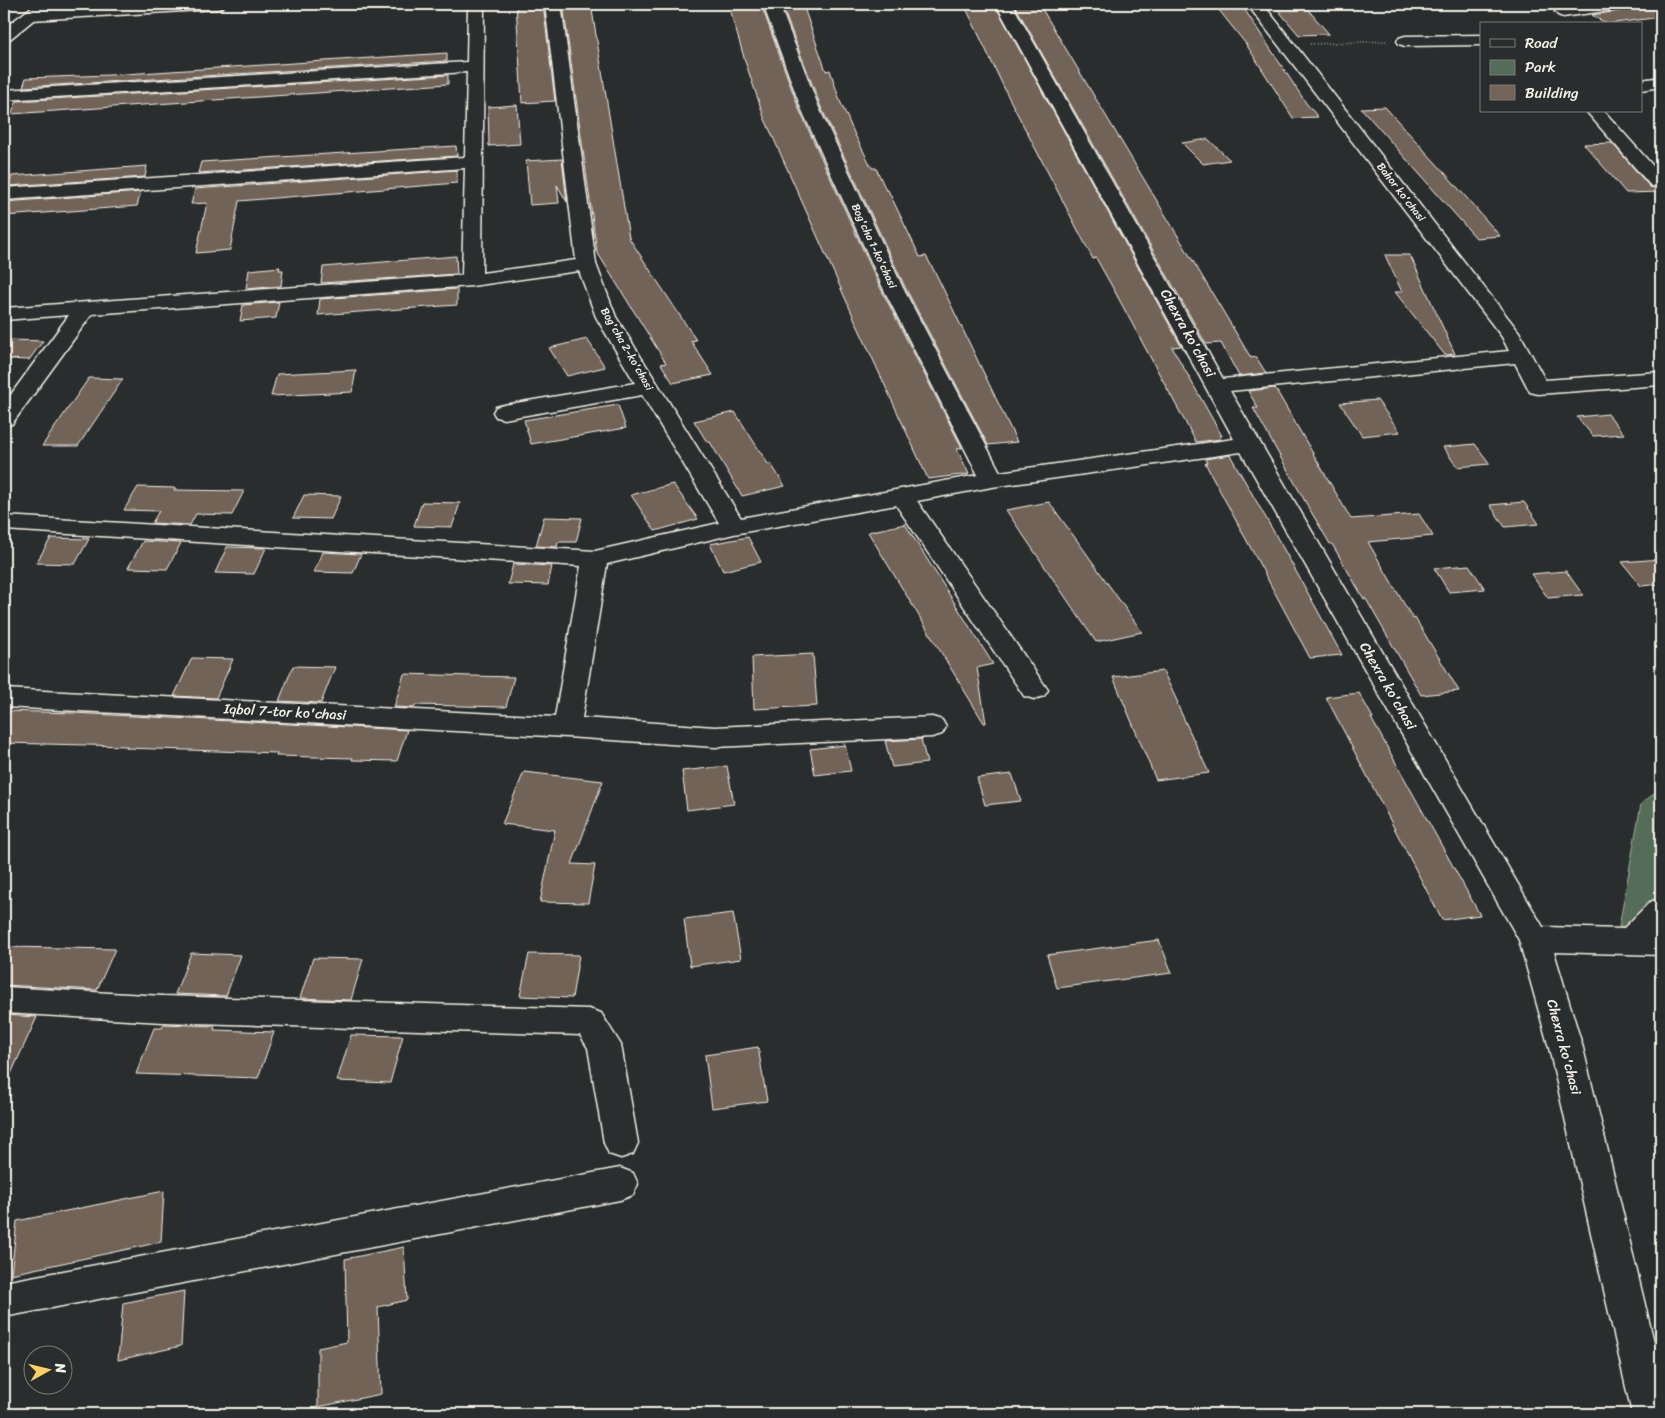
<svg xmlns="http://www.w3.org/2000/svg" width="1665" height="1418" font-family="Sriracha,sans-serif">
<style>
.green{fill:#546c59;stroke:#a4aea0}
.building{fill:#726458;stroke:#f4f1e8}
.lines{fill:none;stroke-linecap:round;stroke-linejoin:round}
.minor-casing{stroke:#f4f1e8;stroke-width:3}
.major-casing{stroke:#f4f1e8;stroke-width:3}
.path{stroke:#f4f1e8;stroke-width:2;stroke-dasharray:0.5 2.5;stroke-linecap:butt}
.minor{fill:#2a2d2e;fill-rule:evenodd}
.major{fill:#2a2d2e;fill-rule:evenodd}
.labels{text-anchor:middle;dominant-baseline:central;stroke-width:5;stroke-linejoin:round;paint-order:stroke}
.far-street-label{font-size:11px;fill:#f4f1e8;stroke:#2a2d2e}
.street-label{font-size:14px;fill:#f4f1e8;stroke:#2a2d2e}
</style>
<rect width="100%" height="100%" fill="#2a2d2e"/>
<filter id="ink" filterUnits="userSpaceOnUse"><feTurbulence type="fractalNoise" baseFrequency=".02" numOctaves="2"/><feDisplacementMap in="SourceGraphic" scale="10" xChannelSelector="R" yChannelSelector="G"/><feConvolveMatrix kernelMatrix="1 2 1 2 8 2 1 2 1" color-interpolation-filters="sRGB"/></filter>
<g filter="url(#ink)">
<path class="green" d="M1661,788V931L1619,927L1641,804Z"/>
<path class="building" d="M516,4H543L555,101L522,103Z
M563,4H591L629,238L696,340L691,341L713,375L673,383L661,364L666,363L597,252Z
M754,4L756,8L762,7L799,109L881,289L962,448L957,449L969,474L928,479L859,329L764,117L745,61L729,6Z
M964,4L995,5L1181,346L1172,347L1222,436H1219L1221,439L1196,442L1114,290L1096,258L1093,259L1008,96Z
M1014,4H1039L1251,358L1256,357L1266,373L1239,376L1221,343L1206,344Z
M1214,4H1241L1306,103L1318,117L1293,118L1246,44Z
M1273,4H1303L1329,34L1299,35Z
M1629,4H1661V17L1607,24L1592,15L1620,11Z
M803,5L826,71L830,70L840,101L855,135L872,168H876L886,190H888L920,257L926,256L937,276L1017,442L988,445L905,287L821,107L782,6Z
M447,53V61L23,87L26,78L110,75Z
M448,75V84L11,114L17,101Z
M517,105L520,144L489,146L488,107Z
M1385,107L1444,172L1500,236L1476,238L1361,108Z
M1208,139L1230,160L1203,164L1182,143Z
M1612,143L1650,187L1661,189V192L1626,193L1584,144Z
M456,146L457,156L198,173L201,162Z
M562,159L567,202L557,185L559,203L530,205L526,161Z
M147,166L145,177L8,186L12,176Z
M457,170V183L239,201L230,250L196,253L207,203L191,204L195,189Z
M141,192L137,206L4,216V202Z
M1385,255H1410L1455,354L1445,355L1395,292H1402Z
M456,256L457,274L321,283L323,267Z
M280,267L279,270H283L281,286L246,289L249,270Z
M457,289V305L318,315L320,299Z
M279,302L276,318L240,321L243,305Z
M587,339L605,367L567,376L549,348Z
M10,340L43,341L29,360L4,359V348Z
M356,370L352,392L271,396L277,374Z
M89,378L123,379L78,446H42Z
M1275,388L1351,519L1419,514L1433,536L1368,542L1413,619L1415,618L1459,691L1421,695L1366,599H1364L1332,544H1330L1306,503L1253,408H1258L1248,391Z
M1377,400L1400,432L1362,436L1340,403Z
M618,405L626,428L531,444L524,420Z
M735,412L768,464H771L785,486L742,496L710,442H707L694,421Z
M1608,414L1624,434L1593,436L1577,417Z
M1475,444L1490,464L1457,467L1443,447Z
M1230,455L1287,555L1342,655L1310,658L1205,463H1207L1205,459Z
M673,484L698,519L655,531L631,495Z
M138,487L175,488L174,490L244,491L232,515L196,514L190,525L152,523L159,511L124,510Z
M304,495L341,496L331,519L293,518Z
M422,502L460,503L452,527L414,526Z
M1049,502L1084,550L1142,632L1096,642L1006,510Z
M1524,502L1539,524L1505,527L1490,505Z
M544,517L582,518L576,542H558L557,547L536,546Z
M905,524L993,664L977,668L986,723H984L868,532Z
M748,537L761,562L723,571L710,544Z
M51,538L89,539L75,564L36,563Z
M143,541L181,543L167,569L128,568Z
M227,547L265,548H266L254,574L215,573Z
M323,552L361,554L353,573L314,572Z
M1661,559V584L1641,586L1622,562Z
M513,564L552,566L548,585L508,584Z
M1469,565L1485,589L1449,592L1434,568Z
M1566,571L1583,595L1548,598L1531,574Z
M813,654L817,706L754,709L752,657Z
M192,658L233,659L216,698L174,696Z
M293,666L335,667L321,703L279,701Z
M1163,671L1178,703L1177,704L1209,773L1156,780L1113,677Z
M404,674L472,676L514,677L506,707L415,705L414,708L394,707Z
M1359,693L1373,718H1371L1480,915L1442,920L1326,697Z
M4,711L73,713L407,730L397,761L352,760L353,758L276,756L277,753L126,748L127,746L4,743Z
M921,739L927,763L892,767L885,741Z
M845,745L851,771L815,775L810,749Z
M727,766L734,804L687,810L682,771Z
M524,772L603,781L572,864L595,865L588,903L540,902L555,830L502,824Z
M1012,774L1021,801L985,805L977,778Z
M733,913L741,959L690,966L684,919Z
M1159,940L1172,973L1057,988L1047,955Z
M4,947L65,948L115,949L97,990L4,985Z
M191,953L241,955L226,996L175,994Z
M529,954L579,955L572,998L520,996Z
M313,958L363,959L351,1000L300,998Z
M4,1015L37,1017L4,1089Z
M164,1024L215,1026L214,1030L274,1032L258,1078L136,1074L154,1028H162Z
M351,1035L403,1036L390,1083L337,1081Z
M758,1047L767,1101L712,1108L705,1055Z
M164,1191L161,1242L11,1274L17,1221Z
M404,1247L407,1300L378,1307L381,1394L318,1407V1348L347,1342L345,1259Z
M184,1291L181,1346L118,1360L123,1303Z"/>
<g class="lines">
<defs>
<path id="minor" d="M144,4H226L223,7L218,9L32,20L26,18L24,15L26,12L32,10Z
M468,4H484L482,273L576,260L545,4H561L596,264L616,317L741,518L978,475L883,288L801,108L763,4H779L819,108L903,288L1000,472L1234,439L996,4H1012L1223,379L1509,351L1502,337L1247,4H1263L1519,332L1545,380L1661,372V385L1538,394L1530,392L1515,363L1230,391L1543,927L1623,929L1650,902L1661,898V955L1554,952L1583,1048L1661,1371V1414H1632L1549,1048L1519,940L1241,452L992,487L917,501L1048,690L1044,696L1034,699L1024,696L896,505L734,534L607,564L582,718L715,727L932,717L942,720L946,727L942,734L932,737L715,747L567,737L4,707V689L555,717L581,566L4,530V516L595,551L719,523L642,395L504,419L496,417L493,412L496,407L504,405L635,383L596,317L579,271L472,286L92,314L12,424L4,426V404L69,315L4,320V308L462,275L465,168L4,200V188L465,157L467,72L4,100V90L467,62Z
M1588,4H1627L1624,7L1619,9L1563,17L1558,15L1555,12L1558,9Z
M1481,35V45L1405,46L1399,44L1397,41L1399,38L1405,36Z
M1661,77V87L1641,90V80Z
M1586,111H1604L1661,175V187L1651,186Z
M4,987L163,996L589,1009L601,1013L621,1045L638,1143L633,1154L621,1158L609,1154L604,1143L588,1048L580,1035L163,1022L4,1013Z
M620,1168L633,1173L638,1184L633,1195L620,1200L4,1317V1282Z"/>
<path id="major" d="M36,4H53L10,39L4,41V28Z"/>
</defs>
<use href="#minor" class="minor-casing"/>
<use href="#major" class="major-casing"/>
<path class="path" d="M1310,44L1387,41"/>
<use href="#minor" class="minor"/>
<use href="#major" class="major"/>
</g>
</g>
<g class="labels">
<g class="far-street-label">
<text transform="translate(1401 192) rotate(52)">Bahor ko'chasi</text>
<text transform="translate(874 246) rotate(65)">Bog'cha 1-ko'chasi</text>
<text transform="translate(627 349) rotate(60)">Bog'cha 2-ko'chasi</text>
</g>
<g class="street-label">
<text transform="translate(1188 333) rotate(61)">Chexra ko'chasi</text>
<text transform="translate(1388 686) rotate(60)">Chexra ko'chasi</text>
<text transform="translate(285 712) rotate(3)">Iqbol 7-tor ko'chasi</text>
<text transform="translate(1564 1047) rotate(75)">Chexra ko'chasi</text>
</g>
</g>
<rect width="1665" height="1418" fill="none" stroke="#2a2d2e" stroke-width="20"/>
<rect x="10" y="10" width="1645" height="1398" fill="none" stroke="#f4f1e8" stroke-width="2" filter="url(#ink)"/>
<rect x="1480" y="22" width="162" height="90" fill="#2a2d2e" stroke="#7b7b78"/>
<rect x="1490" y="39" width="25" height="8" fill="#2a2d2e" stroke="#7b7b78"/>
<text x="1525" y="48" font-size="15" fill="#f4f1e8">Road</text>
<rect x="1490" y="60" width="25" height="15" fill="#546c59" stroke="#7b7b78"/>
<text x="1525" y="72" font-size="15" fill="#f4f1e8">Park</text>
<rect x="1490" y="85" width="25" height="15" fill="#726458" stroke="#7b7b78"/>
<text x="1525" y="98" font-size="15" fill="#f4f1e8">Building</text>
<g transform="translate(48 1370) rotate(82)"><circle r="24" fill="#2a2d2e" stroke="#7b7b78"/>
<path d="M0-4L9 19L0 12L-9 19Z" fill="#ffd166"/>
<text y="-8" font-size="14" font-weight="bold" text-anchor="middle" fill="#f4f1e8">N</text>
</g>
</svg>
